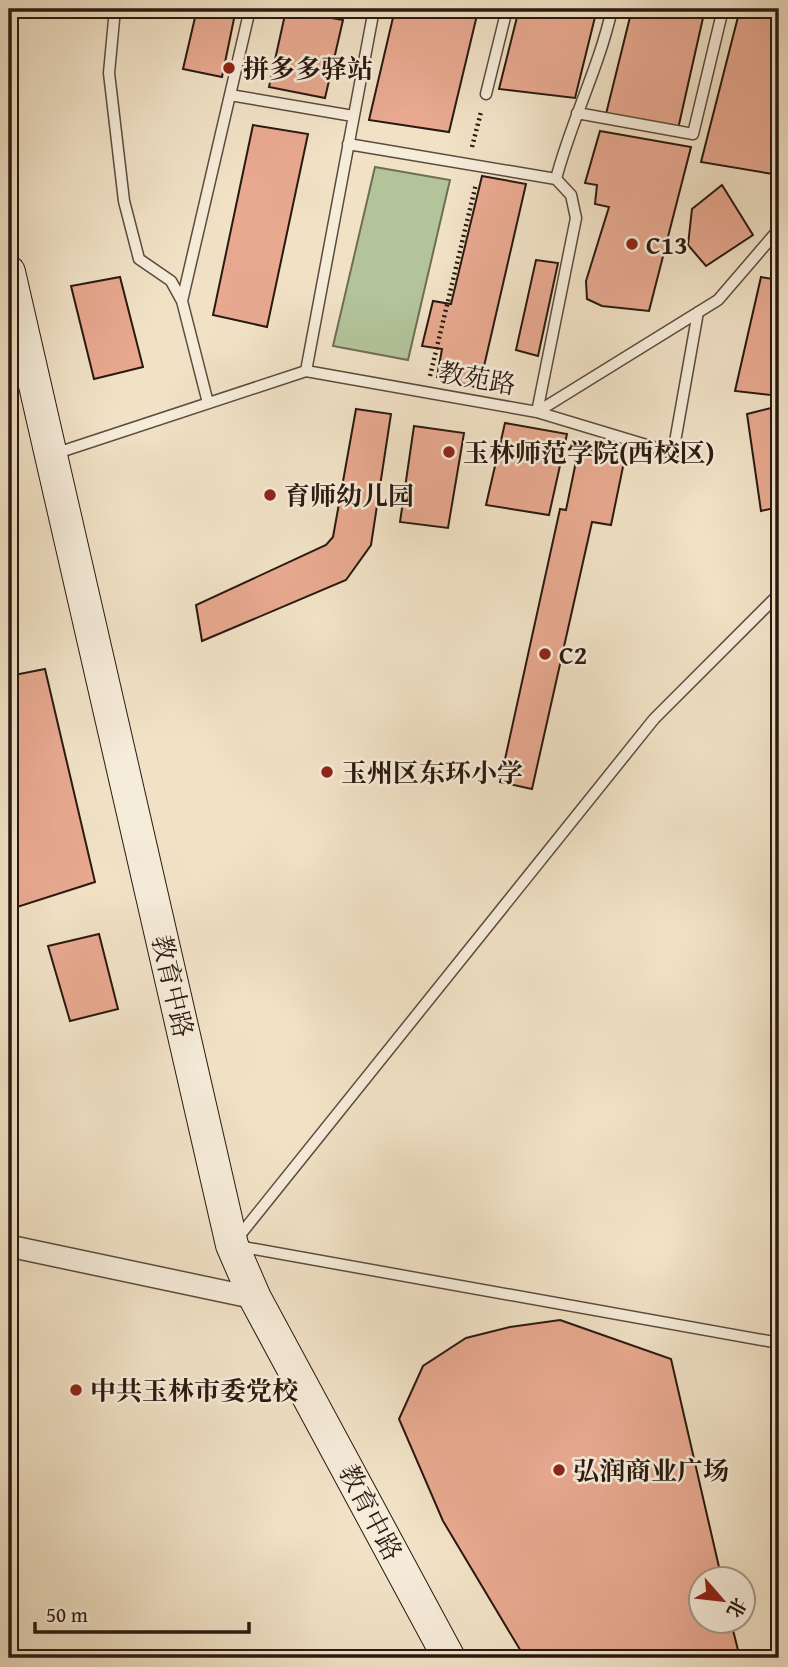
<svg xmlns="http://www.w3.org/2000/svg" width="788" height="1667" font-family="'Gentium Book Plus','Noto Serif SC',serif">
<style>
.green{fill:#b3c49a;stroke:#6e6e55;stroke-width:2}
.building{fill:#e8a990;stroke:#2a1910;stroke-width:2}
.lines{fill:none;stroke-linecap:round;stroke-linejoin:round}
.lane-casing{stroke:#5c4b3e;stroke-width:13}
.street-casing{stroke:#5c4b3e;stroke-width:24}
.secondary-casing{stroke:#2a1910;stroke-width:34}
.path{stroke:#2a1910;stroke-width:4.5;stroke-dasharray:2 3.5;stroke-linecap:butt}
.lane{stroke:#f6ecda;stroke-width:10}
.street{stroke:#f6ecda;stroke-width:21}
.secondary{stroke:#f6ecda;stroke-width:32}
.poi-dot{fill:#8f2418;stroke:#f6ecda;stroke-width:2.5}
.labels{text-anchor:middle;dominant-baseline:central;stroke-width:5;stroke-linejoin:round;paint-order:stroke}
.poi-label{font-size:26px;font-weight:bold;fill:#2a1910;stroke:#f6ecda;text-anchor:start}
.street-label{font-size:26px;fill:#2a1910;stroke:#f6ecda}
</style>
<rect width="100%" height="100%" fill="#f1e2c6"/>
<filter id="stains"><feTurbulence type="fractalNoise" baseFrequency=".00286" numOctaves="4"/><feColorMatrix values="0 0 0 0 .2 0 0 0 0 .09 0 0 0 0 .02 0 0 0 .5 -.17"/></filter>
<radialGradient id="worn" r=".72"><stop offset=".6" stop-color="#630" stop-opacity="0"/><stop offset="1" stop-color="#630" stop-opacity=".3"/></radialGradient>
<path class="green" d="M375,167L450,180L408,360L333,346Z"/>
<path class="building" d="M197,9H236L222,77L183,69Z
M395,9H438L477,15L449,132L369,120Z
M519,9H597L575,98L499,89Z
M632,9H705L678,129L606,114Z
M740,9H779V175L701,162Z
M286,10L343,20L325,98L269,87Z
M253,125L308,134L267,327L213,315Z
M600,131L691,147L649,311L602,306L587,299L586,281L609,207L595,204L597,185L585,183Z
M482,176L526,184L479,388L437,377L442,349L422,346L433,301L451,304Z
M722,185L753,235L706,266L688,245L692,209Z
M536,260L558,263L538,356L516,350Z
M120,277L143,367L94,379L71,286Z
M761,277L779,280V396L735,391Z
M779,406V507L761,511L747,414Z
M356,409L391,414L371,545L346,580L202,641L196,605L326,545L333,537Z
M505,423L567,434L549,515L486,505Z
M414,426L464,433L448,528L400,522Z
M579,447L625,457L611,525L592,522L532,789L500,782L560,509L566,510Z
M45,669L95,882L14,908L9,883V676Z
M99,934L118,1009L70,1021L48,946Z
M560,1320L671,1359L722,1580H700V1622H731L740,1658H525L443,1521L399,1419L423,1366L466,1338L510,1327Z"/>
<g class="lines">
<defs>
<path id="lane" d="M115,9L109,73L124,201L139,259L171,281L182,301L208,403
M612,9C599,68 571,121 556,179L571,195L576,218L537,412L673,453L698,312
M486,94L507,9
M230,95L353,116
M577,113L693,134L723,9
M348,144L556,179
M182,301L250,9
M306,371L374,9
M54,454L306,371L537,412L718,300L779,229
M779,594L654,719L232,1245L779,1343"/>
<path id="street" d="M9,1246L255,1298"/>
<path id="secondary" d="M9,272L232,1245L255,1298L449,1658"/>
</defs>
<use href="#lane" class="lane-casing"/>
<use href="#street" class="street-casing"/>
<use href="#secondary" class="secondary-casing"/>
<path class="path" d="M472,147L481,112
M430,376L476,184"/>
<use href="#lane" class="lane"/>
<use href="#street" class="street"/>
<use href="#secondary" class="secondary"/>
</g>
<g class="poi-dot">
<circle cx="229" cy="68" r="7"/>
<circle cx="632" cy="244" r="7"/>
<circle cx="449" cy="452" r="7"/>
<circle cx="270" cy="495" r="7"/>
<circle cx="545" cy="654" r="7"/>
<circle cx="327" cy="772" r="7"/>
<circle cx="76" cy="1390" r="7"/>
<circle cx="559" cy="1470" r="7"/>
</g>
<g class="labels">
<g class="poi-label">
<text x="243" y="68">拼多多驿站</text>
<text x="646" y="244">C13</text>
<text x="463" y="452">玉林师范学院(西校区)</text>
<text x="284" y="495">育师幼儿园</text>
<text x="559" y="654">C2</text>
<text x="341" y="772">玉州区东环小学</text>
<text x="90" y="1390">中共玉林市委党校</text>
<text x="573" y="1470">弘润商业广场</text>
</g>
<g class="street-label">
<text transform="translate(477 378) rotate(10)">教苑路</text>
<text transform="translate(173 986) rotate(77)">教育中路</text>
<text transform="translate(371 1512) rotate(62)">教育中路</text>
</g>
</g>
<rect width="788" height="1667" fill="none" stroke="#f1e2c6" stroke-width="35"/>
<rect x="10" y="10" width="767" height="1646" fill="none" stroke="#2a1910" stroke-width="3.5"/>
<rect x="18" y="18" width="753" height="1632" fill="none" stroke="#2a1910" stroke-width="2"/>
<g transform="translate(722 1600) rotate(118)"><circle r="33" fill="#f6ecda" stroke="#a49889" stroke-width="2"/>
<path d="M0-5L12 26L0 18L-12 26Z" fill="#8f2418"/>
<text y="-10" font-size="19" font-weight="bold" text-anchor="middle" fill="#2a1910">北</text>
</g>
<path d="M35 1622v10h214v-10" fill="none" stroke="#2a1910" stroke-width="3.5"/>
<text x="46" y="1622" font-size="21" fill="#2a1910" stroke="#f6ecda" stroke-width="5" paint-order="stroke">50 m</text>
<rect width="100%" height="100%" filter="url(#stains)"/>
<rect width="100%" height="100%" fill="url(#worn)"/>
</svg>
